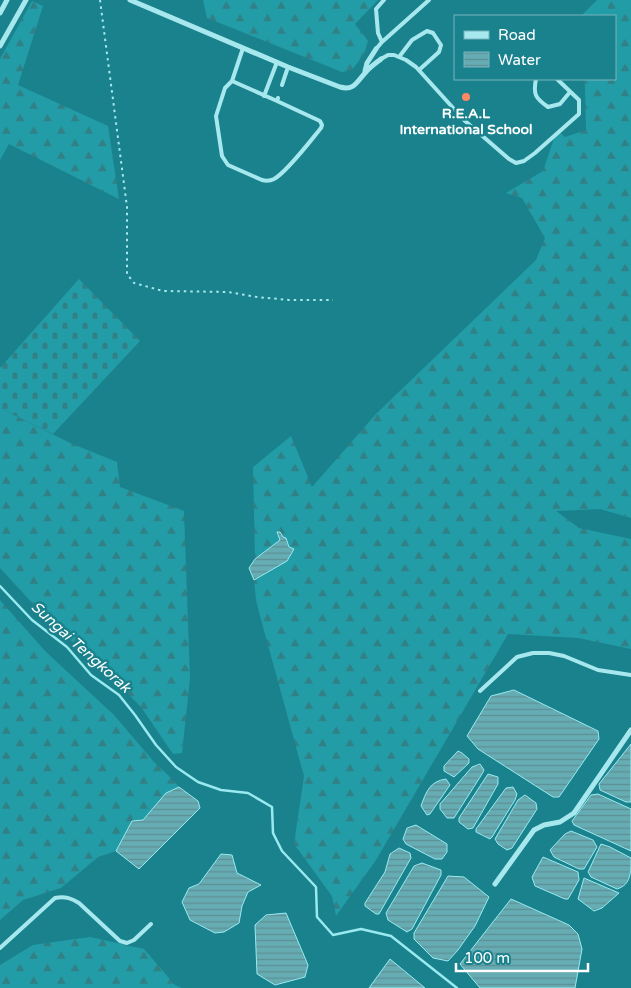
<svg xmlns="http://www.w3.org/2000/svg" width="631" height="988" font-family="'Varela Round',sans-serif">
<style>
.forest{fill:url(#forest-firs)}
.cemetery{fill:url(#cemetery-stones)}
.water{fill:url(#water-rules);stroke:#98eaf0}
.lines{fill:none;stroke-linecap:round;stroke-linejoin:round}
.stream{stroke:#98eaf0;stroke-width:2.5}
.path{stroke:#a6e8ee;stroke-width:2;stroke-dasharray:2.5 4;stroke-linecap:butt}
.lane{stroke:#a6e8ee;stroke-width:4}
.street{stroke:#a6e8ee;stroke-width:5}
.poi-dot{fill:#ff8862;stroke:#1a828d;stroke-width:2}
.labels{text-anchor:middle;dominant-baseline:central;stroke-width:5;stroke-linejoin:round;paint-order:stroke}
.poi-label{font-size:14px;font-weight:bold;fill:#fff;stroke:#1a828d}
.water-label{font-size:15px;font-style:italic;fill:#fff;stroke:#1a828d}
</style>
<defs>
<pattern id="forest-firs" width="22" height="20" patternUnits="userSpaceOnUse" patternTransform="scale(1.25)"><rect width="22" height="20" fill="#229ca6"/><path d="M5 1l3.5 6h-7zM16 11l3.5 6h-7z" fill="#318086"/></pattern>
<pattern id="cemetery-stones" width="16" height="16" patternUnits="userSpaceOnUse" patternTransform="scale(1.25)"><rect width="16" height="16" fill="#229ca6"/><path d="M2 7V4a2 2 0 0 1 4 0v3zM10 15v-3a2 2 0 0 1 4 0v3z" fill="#318086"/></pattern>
<pattern id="water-rules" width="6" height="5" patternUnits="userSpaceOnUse" patternTransform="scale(1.25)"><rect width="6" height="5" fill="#65acb3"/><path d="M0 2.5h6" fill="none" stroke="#5e8f94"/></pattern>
</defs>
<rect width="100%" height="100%" fill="#1a828d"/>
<path class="forest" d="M203,0H378L355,24L368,41L364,54L352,70L342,72L207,18Z
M597,0H631V518L600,509L556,511L579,528L631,539V649L578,638L508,634L376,860L336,916L332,896L294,844L304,776L260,616L256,600L254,580L261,575L289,547L280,532H277L281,540L255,559L253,467L291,436L312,487L376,414L536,260L545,238L522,198L506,193L543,171L557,130L565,137L586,130L585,87L584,79H615V16H581Z
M32,1L43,6L18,85L108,126L119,199L9,144L0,160V59Z
M0,408L70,443L117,462L120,487L184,511L190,678L182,753L173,754L141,707L107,673L46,618L0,568Z
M0,600L46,652L114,715L154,762L170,777L179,787L166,793L143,820L132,821L116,851L98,857L61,888L23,900L0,920Z
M90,937L144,949L175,985L182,988H0V965L33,945Z"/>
<path class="cemetery" d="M79,279L140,341L53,434L0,408V368Z"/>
<path class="water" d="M277,532H280L283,537L286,538L289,547L294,549L287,561L254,580L249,568L255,559L280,540Z
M514,690L598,731L599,739L559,797H553L478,749L467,736L491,696Z
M631,744V802H626L600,790L599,784Z
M458,751L462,753L469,759V763L454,777L444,771V766Z
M480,764L484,770L482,774L454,818H447L440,809V804L472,767Z
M488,774L498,777V784L473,828L468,829L459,822V818Z
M446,779L450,785L430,814L427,815L421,806C426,792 430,781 446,779Z
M179,787L198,801L200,808L139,869L116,851L132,821L143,820L166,793Z
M513,787L517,794L515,800L492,837L490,839L476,832V829L506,788Z
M598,794L631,809V851L574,825L572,821L591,795Z
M525,795L536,803L537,809L512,848L507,850L498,844L495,839L518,800Z
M416,825L447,844V852L442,859H435L406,844L403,839L407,828Z
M571,831L593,840L597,847L584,869H579L554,857L550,850L565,834Z
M601,844L610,847L631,858C631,872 631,885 617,889L591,877L588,872Z
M399,848L410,853L411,858L379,914H376L365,906V903L385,872L390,854Z
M221,854L232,855L237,873L261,885L248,892L242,906L239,923L224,932L215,933L190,920L182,902L189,888L199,884Z
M543,857L578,872L579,880L568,899H565L535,886L532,877Z
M422,863L441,870V875L412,929L407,932L388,920L386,913L414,866Z
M448,876L464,877L489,897L475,926L458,950L448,961L433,958L414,939V933Z
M584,878L619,893L602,908L594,911L578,899Z
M511,899L569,925L578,934L582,949L575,988H480L460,964Z
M286,913L308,965L305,977L275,985L257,974L255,925L266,915Z
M390,959L425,988H369Z"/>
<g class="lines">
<path class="stream" d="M0,586L32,620L67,647L91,675L119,695L135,715L156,745L176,767L198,782L221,790L248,793L272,807L273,833L282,851L316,887L317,917L333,935L361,929L391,936L457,988"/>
<path class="path" d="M100,0L127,207V274L134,283L163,291L228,292L257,297L289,300H333"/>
<path class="lane" d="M382,42L429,0
M376,49L382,42L378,33L376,9L384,0
M399,57L412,40L427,31L433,33L441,45L439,52L419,70
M381,59L388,55H394L406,60L416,67L464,120L509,159L516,163L524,161L535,153L579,114V100L557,79
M536,79C533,94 535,98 548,107L560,104L570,92
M232,81L243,48
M282,85L288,67
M264,96L277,62
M277,101L320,121L322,125L321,128C311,140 287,172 274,179C270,181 266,181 262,180L228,165L222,156L216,116L225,88L232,81L277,101L278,98
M480,691L517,657L533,653H549L564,656L598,670L631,675
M0,948L55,898C65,896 71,898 79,903L120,941L127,943L134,940L151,924"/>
<path class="street" d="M130,0L288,67L340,87C355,91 357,81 366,72C370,67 376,63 381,59
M0,13L7,0
M0,46L26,0
M365,71L367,63L376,49
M495,884L534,830L544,825L560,822L574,813L631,730"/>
</g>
<circle class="poi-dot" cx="466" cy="97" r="5"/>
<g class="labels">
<g class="poi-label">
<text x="466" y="113">R.E.A.L<tspan x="466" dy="16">International School</tspan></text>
</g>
<g class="water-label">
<text transform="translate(81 647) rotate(42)">Sungai Tengkorak</text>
</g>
</g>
<rect x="454" y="15" width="162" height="65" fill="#1a828d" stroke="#76b4bb"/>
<rect x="464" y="31" width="25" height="8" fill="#a6e8ee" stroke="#76b4bb"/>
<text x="498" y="40" font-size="15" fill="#ffffff">Road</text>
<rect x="464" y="52" width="25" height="15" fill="url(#water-rules)" stroke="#76b4bb"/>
<text x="498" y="65" font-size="15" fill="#ffffff">Water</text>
<path d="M456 963v8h132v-8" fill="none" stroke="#ffffff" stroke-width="2.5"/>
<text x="464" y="963" font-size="15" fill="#ffffff" stroke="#1a828d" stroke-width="4" paint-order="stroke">100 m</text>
</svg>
